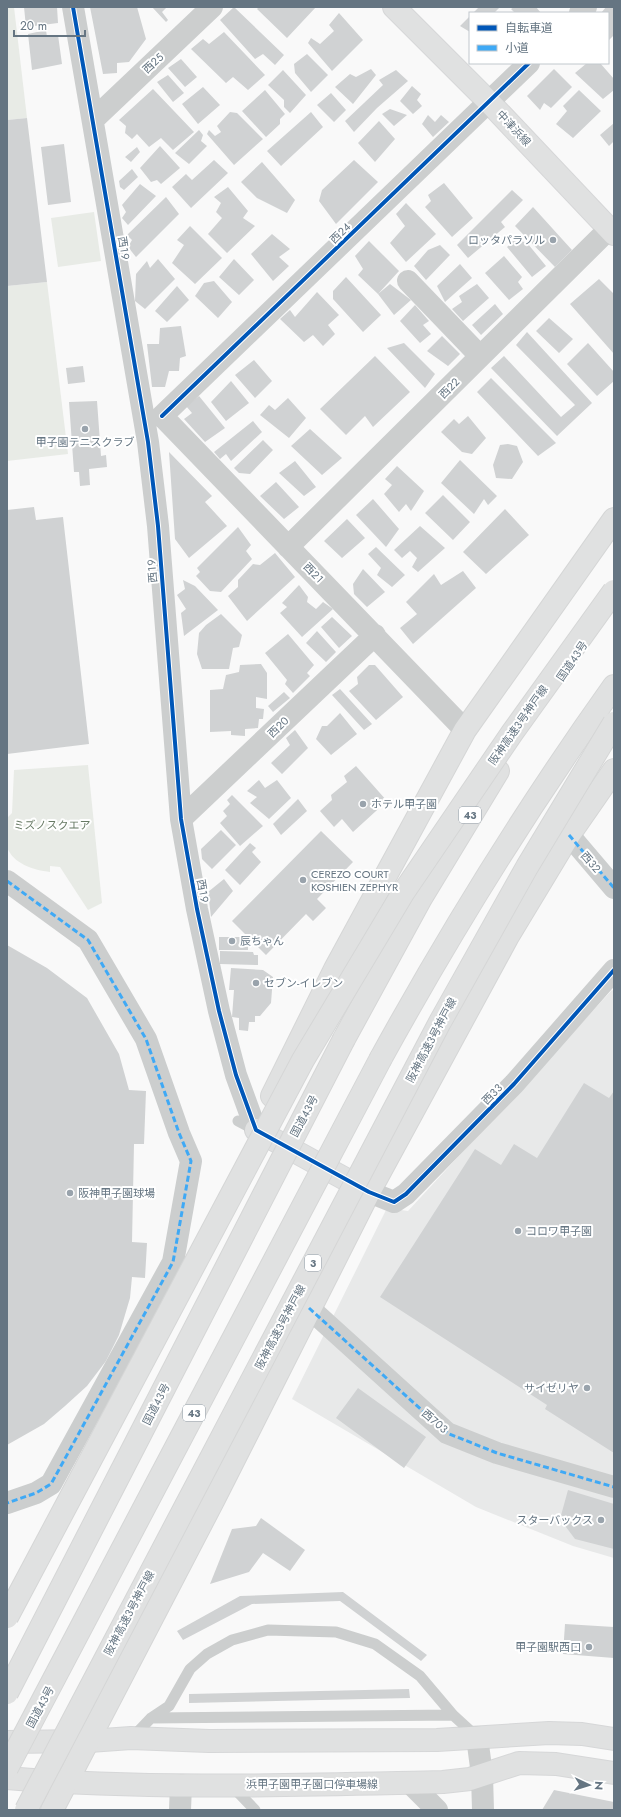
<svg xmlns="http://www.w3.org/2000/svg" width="621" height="1817" font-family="Jost,'Noto Sans JP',sans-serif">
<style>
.built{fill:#e8e9e9}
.green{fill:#e8ebe6}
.building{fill:#d0d2d3}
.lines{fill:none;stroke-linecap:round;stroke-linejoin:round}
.secondary-casing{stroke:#d6d7d8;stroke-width:24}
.highway-casing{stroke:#d5d6d6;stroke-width:24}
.lane{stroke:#cccece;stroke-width:11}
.street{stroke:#cccece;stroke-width:22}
.secondary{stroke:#e0e1e1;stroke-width:22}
.highway{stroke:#e0e1e1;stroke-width:22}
.highway-bridge-casing{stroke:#d5d6d6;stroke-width:24;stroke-linecap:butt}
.highway-bridge{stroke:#e0e1e1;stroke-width:22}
.quiet{stroke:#3fa9f5;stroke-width:3;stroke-dasharray:6 3;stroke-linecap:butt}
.cycleway-casing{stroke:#fff;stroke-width:6}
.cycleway{stroke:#0057b8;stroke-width:4}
.poi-dot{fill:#99a3ac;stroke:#fff;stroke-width:1.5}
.labels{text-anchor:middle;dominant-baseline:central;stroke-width:4;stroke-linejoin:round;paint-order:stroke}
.shield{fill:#fff;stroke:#939ea8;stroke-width:1}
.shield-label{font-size:10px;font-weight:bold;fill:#657582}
.street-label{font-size:11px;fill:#657582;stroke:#fff}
.poi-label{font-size:11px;fill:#657582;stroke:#fff;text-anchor:start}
.park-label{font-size:11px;fill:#677a64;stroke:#fff}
</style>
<rect width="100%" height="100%" fill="#f9f9f9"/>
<path class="built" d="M612,990L614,991V1558L573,1546L476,1507L292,1399L387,1208L408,1211Z"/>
<path class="green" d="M7,7H14L27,118L7,120Z
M94,212L101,261L58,267L51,218Z
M47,282L68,454L7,461V286Z
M88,765L102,903L88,910L60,867L50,866V872C34,870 13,864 7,847C5,839 7,826 7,818L12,813L14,770Z"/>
<path class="building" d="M24,7H57L58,23L26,27Z
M90,7H137L146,39L129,62L117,63V73L103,74Z
M152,7H167L162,12L168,20L166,22Z
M234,7L284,55L275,65L263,54L255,59L220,20Z
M259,7H316L287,38L257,9Z
M479,7H500L494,13H473Z
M514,7H536L541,13H515L511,9Z
M606,7H614V35L608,41V13H601Z
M339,13L363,40L332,71L308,43L311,38L320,44L334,31L329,25Z
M470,16V32L460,26Z
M46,30L47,37L58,35L62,64L32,70L28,34Z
M224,32L265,75L248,90L233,77L226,83L191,49L203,39L209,44Z
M307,54L328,75L311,92L295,73L294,64Z
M181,59L197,77L185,87L168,68Z
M587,63H600L614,79V90L603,99L575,73Z
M371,69L376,75L353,104L335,87L350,74L356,77Z
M554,69L572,87L551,108L544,103L540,110L527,96Z
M283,70L306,95L290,113L284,107V100L268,85Z
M396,70L408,81L377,108L354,132L345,121L383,85L379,80Z
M168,75L184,93L173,102L157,82Z
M412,86L421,94L417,100L422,106L413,114L400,101Z
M203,87L220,105L198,124L182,104Z
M153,89L194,132L173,150L161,138L149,147L137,134L132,139L125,133L126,126L119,120Z
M265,90L285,114L280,119V124L266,137L242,111Z
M579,90L601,111L573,138L556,124L567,111L563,106Z
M331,93L346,110L334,122L317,105Z
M390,109L407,115L394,126L382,114Z
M230,112L237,113L263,139L234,165L207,134L209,130L215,136L221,132L217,126Z
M311,112L323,127L281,166L267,151Z
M428,115L435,122L441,115L449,122L433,137L422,124Z
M27,118L47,282L7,286V120Z
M379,121L395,139L375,162L358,143Z
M614,123V141L609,146L600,135Z
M199,130L203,135L201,141L207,146L189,164L175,153Z
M64,144L71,202L48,205L41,147Z
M160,146L180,168L161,184L157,180L151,182L140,168Z
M137,147L140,152L131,162L125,157Z
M214,160L228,173L191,208L172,187L186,174L192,180Z
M354,160L378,182L336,224L319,201L322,190Z
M262,162L295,200L287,213L257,198L241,182Z
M132,169L138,177L124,190L120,187L119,181Z
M444,183L473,218L452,237L425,207L431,201L428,195Z
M140,184L156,196L128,225L122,218L126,212L122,205Z
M228,187L248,211L243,218L255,226L227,253L208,234L222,218L216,212L221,203L214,197Z
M512,190L523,200L501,222L505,227L468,258L457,245Z
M166,197L179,214L136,257L128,247L132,240L127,235Z
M406,203L436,234L406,262L390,243L405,226L396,214Z
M533,207L572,250L555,267L515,226Z
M190,226L222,258L195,284L172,263L184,245L177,240Z
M272,234L290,249L279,257L289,266L273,281L251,254Z
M516,238L528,244L546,266L532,277L507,247Z
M369,241L399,271L378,294L358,275L363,269L355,256Z
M440,245L450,255L426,280L414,266L428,250Z
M504,256L522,277L518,282L523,289L509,300L485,273Z
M158,259L175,279L145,309L135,301L136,274L147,261L150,268Z
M234,259L254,280L239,295L219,277Z
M460,264L472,278L445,302L437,286Z
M346,277L381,315L363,332L333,299V291Z
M599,279L614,294V354L570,304Z
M214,281L232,302L218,318L195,296L204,283Z
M390,284L411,300L394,315L378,294Z
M477,284L489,298L463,321L452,309L462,302L459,296Z
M177,286L189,300L167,322L155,311Z
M317,292L339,315L328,325L335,334L323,346L313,335L304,342L280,319L290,310L295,317Z
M495,304L503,314L481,335L472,325Z
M415,305L429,321L423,325L431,334L420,343L400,321Z
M549,318L573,339L559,353L536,331Z
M181,326L186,356L180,358L179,371H169L165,387H152L147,344H159L160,328Z
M527,332L592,403L557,436L491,368L504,356L561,417L575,405L516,345Z
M442,336L460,354L448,366L427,351Z
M404,343L435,374L425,388L387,348Z
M588,343L614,372V381L597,396L567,364Z
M375,356L410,392L373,427L365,416L346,435L320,409Z
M254,360L272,381L255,398L235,375Z
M83,366L85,382L68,384L66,368Z
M491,378L556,443L538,456L477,392Z
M231,381L249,403L226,421L211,402Z
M199,396L225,428L205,442L184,419L192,413L186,406Z
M288,398L306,418L289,438L260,415L269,405L275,410Z
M97,401L101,456L106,455L107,467L89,469L90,485L80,486L79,472H74L69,402Z
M468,416L486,438L472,454L462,452L441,432L454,419L459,424Z
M253,421L262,432L231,461L226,454L220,459L214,452Z
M310,429L342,458L322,475L291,446Z
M263,440L273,450L250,474L239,473L234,468Z
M508,444L517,446L523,462L512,479L496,478L493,465L500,445Z
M169,452L212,496L205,502L227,526L189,558L175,539Z
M460,460L497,496L488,505L484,499L474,514L441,483Z
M295,461L316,487L304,496L279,473Z
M397,466L424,491L411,511L406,504L399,512L384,494L392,485L385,479Z
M276,482L299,507L284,519L260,496Z
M443,495L470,522L453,540L425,513Z
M373,499L399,529L386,547L356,515Z
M34,507L36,520L63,517L89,744L7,754V510Z
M505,509L529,535L486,574L463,552Z
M347,519L365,538L342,558L324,541Z
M420,526L445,548L418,572L412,567L417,558L410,551L402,558L394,550Z
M238,527L251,545L246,551L252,559L221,592L210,591L196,576L200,572L197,568Z
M376,547L405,575L392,587L377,575L381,568L368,554Z
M275,553L295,577L247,621L228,596L238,587V580L253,564L260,565Z
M363,569L385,592L367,607L354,594L353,584Z
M463,571L476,588L413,644L400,628L417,614L406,602L434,574L441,585Z
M183,580L195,586L218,610L184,636L181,613L186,609L177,595L185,589Z
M299,585L308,597L307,602L316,609L323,602L333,609L302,637L280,613L287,607L282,603Z
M221,614L242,635L239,647L233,648L229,669H202L197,654L199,633L206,625Z
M332,617L352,636L339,648L321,627Z
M317,631L336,652L326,662L306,643Z
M288,634L314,665L307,673L310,676L293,693L285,684L287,680L265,653Z
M261,664L267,673V699L256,697V708L264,709L263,719H259L258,728L245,729V736L231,735V731L210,732V690L223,689L226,675L239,672L240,665Z
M369,665H375L403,697L376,720L349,691L358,684L357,677Z
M340,689L372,724L364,730L332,695Z
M284,692L290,698L273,712L268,706Z
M340,713L357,734L331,755L316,739L322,726H327Z
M295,730L308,748L282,774L271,763L290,745L286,738Z
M356,766L387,801L353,832L342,819L334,827L320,811L332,800L331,795L347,782L344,776Z
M259,780L265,788L277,780L291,798L269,819L250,803L257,797L247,791Z
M232,795L263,826L240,846L220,823L227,816L223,811L230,804L227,800Z
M298,799L307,811L281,835L273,824Z
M221,830L236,845L212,869L202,859L201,849Z
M321,831L353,862L317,899L326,908L313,921L306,914L266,955L232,921Z
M250,843L256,848L252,852L261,862L240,885L225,870Z
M224,879L233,891L211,917L208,892Z
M219,937H243L248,942V950H219Z
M7,945L47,968L87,998L119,1054L129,1090L146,1091L144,1144H134L132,1242L147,1243L145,1278L132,1277L130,1298L119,1335L106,1361L87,1386L65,1406L44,1424L7,1445Z
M220,951L253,952L254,955H258V965L220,964Z
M231,968L263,970L273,977L271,1003L260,1016H255V1022H249L248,1031L239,1030V1018L232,1017L234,990H229Z
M584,1083L609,1098L614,1091V1453L545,1409L547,1405L380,1297L475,1149L501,1165L514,1144L537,1158Z
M358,1388L426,1437L404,1468L336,1418Z
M568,1490L614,1504V1549L575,1539L560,1519Z
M261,1518L305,1550L290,1571L263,1553L249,1572L210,1584L232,1529L256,1526Z
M343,1592L427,1655L421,1661L340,1601L252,1604L183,1640L177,1631L240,1596Z
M565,1624L614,1627V1658L563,1654Z
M409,1689L410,1698L189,1703V1694Z
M554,1790L614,1802V1810H542Z"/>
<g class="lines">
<defs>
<path id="secondary" d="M394,7L489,102L614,234
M256,1130L369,1192
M7,1742L89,1741L131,1738L209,1741L437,1740L549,1733L582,1734L614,1739
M7,1778C152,1790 298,1785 443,1782L470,1779L519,1763L556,1764L614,1773"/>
<path id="highway" d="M344,1039L421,898L498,771
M381,1058C452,929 529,805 614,686
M272,1096L335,969L465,730L614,519
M52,1810L214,1499L369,1192L508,936L569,835L614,770"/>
</defs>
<use href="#secondary" class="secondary-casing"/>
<use href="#highway" class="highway-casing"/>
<path class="lane" d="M238,1121L255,1130
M151,1718L453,1715
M132,1738L151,1718L169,1706L190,1669L207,1654L232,1640L268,1630L336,1632L375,1644L420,1676L453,1715L477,1737
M232,1786L255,1810"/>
<path class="street" d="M73,7L148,442L158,526L181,819L197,909L219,1011L236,1075L256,1130
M580,13L586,7
M94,119L212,7
M408,281L480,356
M162,416L529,63
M162,416L465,730
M288,547L609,229
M181,819L375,635
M569,835L614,888
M7,881L88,940L146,1039L179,1133L191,1161L173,1262L51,1484L36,1493L7,1503
M369,1192L394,1202L406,1194L514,1084L614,970
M309,1308L447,1433L497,1453L614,1487
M477,1737L482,1775L483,1810
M410,1783L437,1810
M180,1810L181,1785"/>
<use href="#secondary" class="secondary"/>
<use href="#highway" class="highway"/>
<defs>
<path id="highway-bridge" d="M7,1617L303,1060L403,893L512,733L614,591
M7,1693L344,1039
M7,1768L381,1058
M26,1810L440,1022L527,867L614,723"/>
</defs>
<use href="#highway-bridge" class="highway-bridge-casing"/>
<use href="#highway-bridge" class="highway-bridge"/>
<path class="quiet" d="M569,835L614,888
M7,881L88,940L146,1039L179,1133L191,1161L173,1262L51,1484L36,1493L7,1503
M309,1308L447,1433L497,1453L614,1487"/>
<defs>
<path id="cycleway" d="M73,7L148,442L158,526L181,819L197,909L219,1011L236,1075L256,1130L369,1192L394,1202L406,1194L514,1084L614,970
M162,416L529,63"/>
</defs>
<use href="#cycleway" class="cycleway-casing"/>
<use href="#cycleway" class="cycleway"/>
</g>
<g class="poi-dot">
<circle cx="553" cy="240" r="4"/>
<circle cx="85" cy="429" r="4"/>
<circle cx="363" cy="804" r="4"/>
<circle cx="303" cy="880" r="4"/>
<circle cx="232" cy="941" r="4"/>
<circle cx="256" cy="983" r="4"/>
<circle cx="70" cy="1193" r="4"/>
<circle cx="518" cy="1231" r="4"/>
<circle cx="587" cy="1388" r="4"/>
<circle cx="601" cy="1520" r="4"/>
<circle cx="589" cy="1647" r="4"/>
</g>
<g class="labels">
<g class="shield">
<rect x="459" y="807" width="22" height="16" rx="3"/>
<rect x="305" y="1255" width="16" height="16" rx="3"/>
<rect x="183" y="1405" width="22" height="16" rx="3"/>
</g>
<g class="shield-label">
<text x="470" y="815">43</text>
<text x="313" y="1263">3</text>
<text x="194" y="1413">43</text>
</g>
<g class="street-label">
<text transform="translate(153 63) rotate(-43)">西２５</text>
<text transform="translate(514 128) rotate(47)">中津浜線</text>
<text transform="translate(340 233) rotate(-44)">西２４</text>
<text transform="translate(124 248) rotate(81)">西１９</text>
<text transform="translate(449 388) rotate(-45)">西２２</text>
<text transform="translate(152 571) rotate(-95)">西１９</text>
<text transform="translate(314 573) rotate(46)">西２１</text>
<text transform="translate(572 661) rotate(-56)">国道43号</text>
<text transform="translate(518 725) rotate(-55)">阪神高速3号神戸線</text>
<text transform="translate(278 727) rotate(-44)">西２０</text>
<text transform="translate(591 862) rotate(49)">西３２</text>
<text transform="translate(203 891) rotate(80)">西１９</text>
<text transform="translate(431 1040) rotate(-62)">阪神高速3号神戸線</text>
<text transform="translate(492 1094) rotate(-46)">西３３</text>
<text transform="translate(304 1116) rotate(-62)">国道43号</text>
<text transform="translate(280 1327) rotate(-62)">阪神高速3号神戸線</text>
<text transform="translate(156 1404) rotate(-63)">国道43号</text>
<text transform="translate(435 1421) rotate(40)">西７０３</text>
<text transform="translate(129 1613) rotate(-62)">阪神高速3号神戸線</text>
<text transform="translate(40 1707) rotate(-62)">国道43号</text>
<text x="312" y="1784">浜甲子園甲子園口停車場線</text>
</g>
<g class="poi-label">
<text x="545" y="240" text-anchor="end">ロッタパラソル</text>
<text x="85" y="442" text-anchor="middle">甲子園テニスクラブ</text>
<text x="371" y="804">ホテル甲子園</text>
<text x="311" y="874">CEREZO COURT<tspan x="311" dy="13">KOSHIEN ZEPHYR</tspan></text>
<text x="240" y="941">辰ちゃん</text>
<text x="264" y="983">セブン-イレブン</text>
<text x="78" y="1193">阪神甲子園球場</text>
<text x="526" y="1231">コロワ甲子園</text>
<text x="579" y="1388" text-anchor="end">サイゼリヤ</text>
<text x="593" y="1520" text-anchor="end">スターバックス</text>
<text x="581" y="1647" text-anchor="end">甲子園駅西口</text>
</g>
<g class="park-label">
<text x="52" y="825">ミズノスクエア</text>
</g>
</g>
<rect width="621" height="1817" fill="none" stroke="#657582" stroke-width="16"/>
<rect x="469" y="12" width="140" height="52" fill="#ffffff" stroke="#c1c8cd"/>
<rect x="477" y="25" width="20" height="6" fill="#0057b8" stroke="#c1c8cd"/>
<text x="505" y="32" font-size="12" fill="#657582">自転車道</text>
<rect x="477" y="45" width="20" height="6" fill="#3fa9f5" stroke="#c1c8cd"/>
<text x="505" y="52" font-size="12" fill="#657582">小道</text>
<g transform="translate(589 1785) rotate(94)" stroke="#ffffff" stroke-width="3" paint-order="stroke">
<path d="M0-3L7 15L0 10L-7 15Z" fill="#657582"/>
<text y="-6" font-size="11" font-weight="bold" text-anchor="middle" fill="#657582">N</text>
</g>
<path d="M14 30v6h71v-6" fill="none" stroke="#657582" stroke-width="2"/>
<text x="20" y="30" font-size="12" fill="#657582" stroke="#ffffff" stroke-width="3" paint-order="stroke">20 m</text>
</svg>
